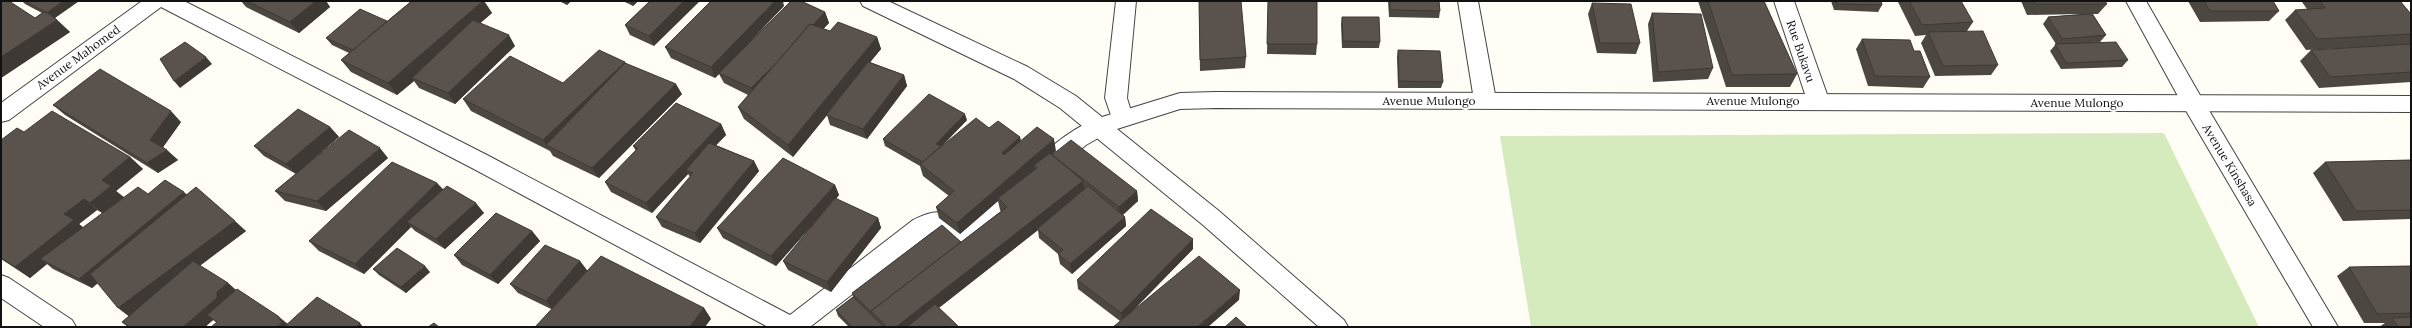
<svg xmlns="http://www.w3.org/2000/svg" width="2412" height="328" font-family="Lora,serif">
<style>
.green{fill:#d5ebbd}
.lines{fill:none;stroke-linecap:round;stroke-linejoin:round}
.minor-casing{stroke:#444;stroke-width:2}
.tertiary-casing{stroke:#444;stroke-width:2}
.minor{fill:#fff;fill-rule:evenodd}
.tertiary{fill:#fff;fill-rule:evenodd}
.wall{fill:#4d4742;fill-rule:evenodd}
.shaded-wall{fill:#3f3936}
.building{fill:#5a524d;stroke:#3f3936}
.labels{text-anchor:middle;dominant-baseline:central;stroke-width:4;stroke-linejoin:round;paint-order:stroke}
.street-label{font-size:12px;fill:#111;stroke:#fff}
</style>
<rect width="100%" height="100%" fill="#fffdf5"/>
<path class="green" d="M2164,133L2259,327H1531L1500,136Z"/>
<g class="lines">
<defs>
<path id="minor" d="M142,1H184L487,155L790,315L913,220C922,216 937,208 947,215C952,219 954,224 959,227L1013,181L1021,178L1029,181L1032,187L1029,193C1014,206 974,249 955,246C945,244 940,236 932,232L810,327H768L472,168L161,7L9,120L1,122V103Z
M1116,1H1136L1127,98L1133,118L1130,124L1122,126L1114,124L1105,98Z
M1458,1H1478L1496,100L1493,106L1485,108L1477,106L1474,100Z
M1774,1H1794L1829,100L1826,106L1818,108L1810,106L1807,100Z
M2126,1H2146L2201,97L2338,327H2313L2185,109Z
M1099,118L1107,121L1110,127L1107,133L1086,145L1058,168L1050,171L1042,168L1039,162C1048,145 1081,124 1099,118Z
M1,275L9,278L72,320L76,327H44L1,298Z"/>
<path id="tertiary" d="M860,1H888L1028,67L1076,96L1102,117L1180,93L1216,92L2411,96V112L1216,108L1180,109L1117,129L1219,211L1344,320L1348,327H1319L1203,225L1060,108L1014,79L863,6Z"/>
</defs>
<use href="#minor" class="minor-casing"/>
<use href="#tertiary" class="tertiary-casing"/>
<use href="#minor" class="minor"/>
<use href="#tertiary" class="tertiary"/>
</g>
<path class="wall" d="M1,1L35,18L42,13L25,4L22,1H79L55,18L70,32L1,78Z
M241,1H326L330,7L299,33L246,7Z
M407,1H484L492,13L480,23L515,46L455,104L419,88L414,81L397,95L351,72L341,60L349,53L332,45L326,38L387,21L410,2Z
M559,1H571L567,5Z
M623,1H638L633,6Z
M650,1L654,46L630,35L625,25Z
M1199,1L1246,57L1245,68L1200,71Z
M1268,1H1317V44L1316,55L1267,54Z
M1388,1H1439L1440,11L1439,18L1389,17Z
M1698,1H1764L1797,74L1790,87H1726Z
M1831,1H1881L1882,5L1878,12L1834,10Z
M1898,1H1909L1973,22L1967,31L1998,65L1991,75L1935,76L1921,43L1926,35L1915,36L1898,2Z
M2021,1H2105L2107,4L2098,14H2093L2106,35L2100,42L2092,43L2128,60L2122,67L2061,69L2050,51L2056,44L2043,24L2048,17L2081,14L2027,15Z
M2188,1H2273L2279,11L2269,21L2200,22Z
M2303,1H2400L2411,14V82L2319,88L2300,61L2311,50L2363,47L2306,50L2285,20L2295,10L2307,9L2302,2Z
M1592,3L1640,43L1636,54L1597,53L1588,14Z
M784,6L744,48L825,12L829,23L823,29L830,31L877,37L881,49L870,62L904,75L907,86L867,139L830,125L827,115L793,157L744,119L738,107L748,95L724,83L719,74L715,78L671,58L665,47Z
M1652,13L1713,68L1708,79L1653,82L1648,24Z
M1342,17L1380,42L1379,48H1342L1341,24Z
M1862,39L1914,51L1930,77L1923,88L1868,86L1856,49Z
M1398,50L1443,82L1441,88H1398L1397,57Z
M625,62V63L682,94L599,178L553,156L550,151L471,111L463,99L563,83Z
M53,105L181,122L163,147L178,160L158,173L65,115Z
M967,120L942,146L989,128L1020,137L1021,141L1056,151L1052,155L1137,191L1138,201L1123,215L1125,217L1126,226L1072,274L1060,264L1058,254L1039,238L1038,230L939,308L959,327H849L838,316L836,310L853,297L852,293L961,242L1001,211L1000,210L998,201L960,234L939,218L936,207L949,196L923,176L920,166L885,146L883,139Z
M721,124L726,135L716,145L754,161L759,171L700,243L662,227L656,217L690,177L688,174L652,213L611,192L605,182L636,151L633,146Z
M330,127L339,137L302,169L388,158L326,211L285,201L275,191L296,174L264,156L254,146Z
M24,132L130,157L143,169L116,191L124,197L148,194H186L246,231L199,266L228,283L236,290L287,324L363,327L216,322L213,320L205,327H128L122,322L129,316L98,283L92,288L53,269L47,264L30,278L1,259V140ZM97,210L102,213L83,228L79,224Z
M2411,160V219L2343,221L2313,173L2325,162Z
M437,183L443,189L484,213L445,249L415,231L411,227L364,274L319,251L309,241Z
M835,185L839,195L836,199L878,218L881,228L831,292L788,270L783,261L818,219L776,266L723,238L717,228Z
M532,231L540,241L498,284L462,265L454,255Z
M1193,249L1132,311L1239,300L1120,321L1078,289L1077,280Z
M580,261L587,270L704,308L711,319L551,309L518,293L510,284Z
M2411,266V327H2379L2385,323H2364L2337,276L2349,267Z
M373,269L430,272L406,293L379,275Z"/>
<path class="shaded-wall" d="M63,1H79L53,19L47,13Z
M316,1H326L330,7L299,33L290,22Z
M483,1H484L492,13L416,79L412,78L414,81L397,95L388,83Z
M565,1H571L567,5Z
M630,1H638L633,6Z
M684,1H700L654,46L649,36Z
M775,1H783L784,6L715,78L711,67Z
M825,12L829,23L756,99L751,88Z
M57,20L70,32L1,78V57Z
M509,35L515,46L455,104L448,93Z
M877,37L881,49L793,157L788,145Z
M206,57L212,64L180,88L174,81Z
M625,62L631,74L547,146L543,140Z
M904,75L907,86L867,139L863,129Z
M676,84L682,94L599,178L592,168Z
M171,111L181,122L161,150L150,140Z
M965,114L967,120L941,147L936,144Z
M721,124L726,135L690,172L686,170L688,174L652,213L646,203Z
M330,127L339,137L296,174L286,164Z
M1020,137L1022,149L1004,165L1002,153Z
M1054,139L1056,151L1037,167L1034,165L1035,169L1000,200L998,198V201L960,234L957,223Z
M380,148L388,158L326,211L317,201Z
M167,150L178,160L158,173L147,163Z
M130,157L143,169L116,191L124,198L104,214L90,203L102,180Z
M754,161L759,171L700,243L695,233Z
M1083,181L1085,193L1037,229L1038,230L914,327H896Z
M437,183L445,193L407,222L411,227L364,274L355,264Z
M835,185L839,195L776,266L771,256Z
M1137,191L1138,201L1120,217L1119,207Z
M184,192L195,202L92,288L79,279Z
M84,199L97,210L79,224L88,231L40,259L47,264L30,278L15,267L64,214Z
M476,203L484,213L445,249L436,239Z
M1125,217L1126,226L1072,274L1070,264Z
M878,218L881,228L831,292L827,282Z
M235,221L246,231L131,318L118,308Z
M532,231L540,241L498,284L490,275Z
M1193,239V249L1122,322L1121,313Z
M580,261L587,271L553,310L546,301Z
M425,266L430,272L406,293L401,287Z
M228,283L239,293L207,315L213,320L205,327H183L217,292Z
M1240,290L1239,300L1208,327H1197Z
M704,308L711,319L705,327H689Z
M278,316L289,325L290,327H277Z
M360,323L363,327H356Z"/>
<path class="building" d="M1,1H9L35,18L45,11L57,20L1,57Z
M25,1H63L47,13Z
M247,1H316L290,22Z
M412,1H483L388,83L341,60Z
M650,1H684L649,36L625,25Z
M711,1H775L711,67L665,47Z
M791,1H801L825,12L813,25L810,24L780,59L751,88L719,73Z
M1199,1H1241L1246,57L1200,60Z
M1268,1H1317V44H1267Z
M1390,1H1439L1440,11L1390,10Z
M1708,1H1764L1797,74L1732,75Z
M1836,1H1881L1882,5L1837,4Z
M1909,1H1961L1973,22L1922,25Z
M2034,1H2105L2107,4H2035Z
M2204,1H2273L2279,11H2210Z
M2320,1H2400L2411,14V34L2317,39L2295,10L2325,8Z
M1592,3L1631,4L1640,43H1600Z
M360,9L387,21L353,50L326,38Z
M1652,13L1701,14L1713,68L1658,72Z
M2092,14L2106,35L2062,39L2048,17Z
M1342,17H1379L1380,42L1343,41Z
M473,20L509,35L448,93L412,78Z
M838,22L877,37L788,145L738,107L810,24L830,31Z
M1983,31L1998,65L1943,66L1928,32Z
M1862,39L1910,40L1914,51H1920L1930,77L1875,76Z
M185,42L206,57L174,81L160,59Z
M2116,42L2128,60L2066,63L2055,44Z
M2411,44V72L2330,77L2311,50Z
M599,50L625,62L543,140L463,99L510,56L563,83Z
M1398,50L1440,51L1443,82L1399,81Z
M868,62L904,75L863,129L826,115Z
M625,63L676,84L592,168L546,145Z
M100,69L171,111L150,140L167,150L147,163L53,105Z
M929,94L965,114L936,144L941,146L923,162L883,139Z
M676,103L721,124L646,203L605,182L638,148L633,146Z
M298,109L330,127L286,164L254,146Z
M52,111L130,157L102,180L111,186L90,203L84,199L64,214L74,220L15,267L1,258V140L17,128L24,132Z
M976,118L989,128L998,121L1020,137L1002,153L1004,155L1037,127L1054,139L957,223L936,207L954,191L920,164Z
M349,130L380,148L317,201L275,191Z
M1071,140L1137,191L1119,207L1052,155Z
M709,143L754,161L695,233L656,217L693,173L686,170Z
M1050,153L1083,181L896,327H887L871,311L1007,207L998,198L1037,168L1034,165Z
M783,158L835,185L771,256L717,228Z
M2411,160V210L2356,211L2325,162Z
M392,162L437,183L355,264L309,241Z
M165,180L184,192L79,279L40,259L138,187L148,194Z
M447,186L476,203L436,239L407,222Z
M1088,186L1125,217L1070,264L1058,254L1063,250L1037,229Z
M196,187L235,221L118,308L90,274Z
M835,198L878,218L827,282L783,261Z
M1151,209L1193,239L1121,313L1077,280Z
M496,213L532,231L490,275L454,255Z
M942,225L961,242L871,311L872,313L852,293Z
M545,245L580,261L546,301L510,284Z
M397,248L425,266L401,287L373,269Z
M601,256L704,308L689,327H535Z
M1199,256L1240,290L1197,327H1113Z
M193,261L228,283L217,292V298L183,327H129L122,322Z
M2411,266V313L2377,314L2349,267Z
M237,289L278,316L282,323L277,327H211L217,322L207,315Z
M317,297L360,323L356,327H284Z
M853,297L884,327H852L836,310Z
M935,304L959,327H907Z
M1236,317L1247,327H1225Z
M2411,317V327H2398L2392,318Z
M434,323L439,327H428Z"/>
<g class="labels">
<g class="street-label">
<text transform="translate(1801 51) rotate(71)">Rue Bukavu</text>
<text transform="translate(78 57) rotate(-36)">Avenue Mahomed</text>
<text x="1429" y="100">Avenue Mulongo</text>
<text x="1753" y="100">Avenue Mulongo</text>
<text x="2077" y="102">Avenue Mulongo</text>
<text transform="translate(2230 165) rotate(59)">Avenue Kinshasa</text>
</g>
</g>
<rect width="2412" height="328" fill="none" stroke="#111111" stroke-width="4"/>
</svg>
